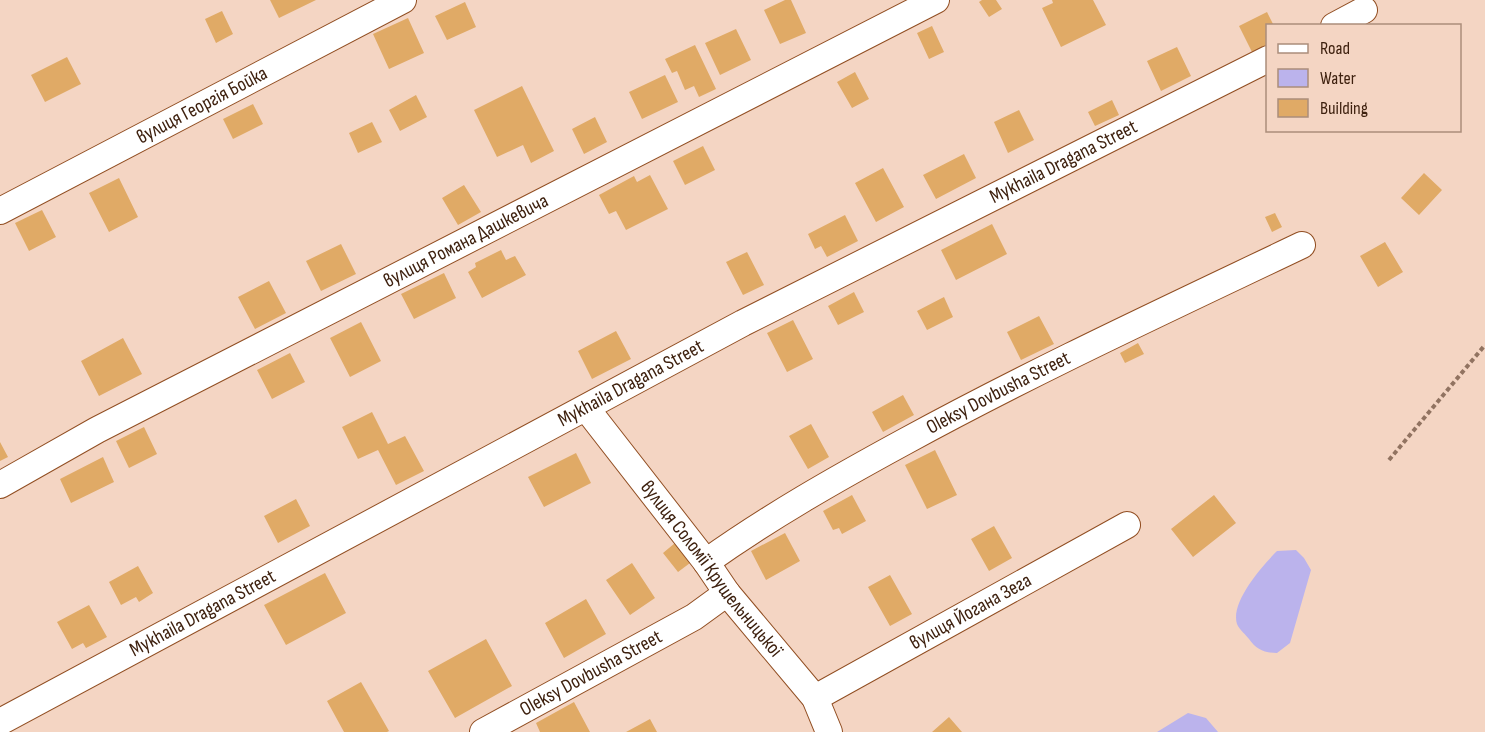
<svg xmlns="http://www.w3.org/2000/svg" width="1485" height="732" font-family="'Sofia Sans Condensed',sans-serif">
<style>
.water{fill:#bbb3ec}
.building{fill:#e0aa66}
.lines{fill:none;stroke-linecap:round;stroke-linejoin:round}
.minor-casing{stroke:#914e22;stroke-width:28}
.path{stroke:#917361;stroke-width:4;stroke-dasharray:4.5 3;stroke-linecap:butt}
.minor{stroke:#fff;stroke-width:26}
.labels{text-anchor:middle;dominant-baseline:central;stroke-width:6;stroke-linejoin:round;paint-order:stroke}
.street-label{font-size:20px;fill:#3e210f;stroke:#f4d5c3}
</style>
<rect width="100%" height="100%" fill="#f4d5c3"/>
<path class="water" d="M1296,550L1304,558L1311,570L1290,643L1277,653C1264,653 1256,649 1249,639C1246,635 1239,629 1237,624C1230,602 1263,565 1277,551Z
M1188,713L1206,718L1218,732H1157Z"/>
<path class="building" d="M270,0H316L279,18Z
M785,0H791L806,33L780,44L764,10Z
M982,0H996L1002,9L989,17L979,2Z
M1052,0H1093L1106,25L1061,47L1042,8L1053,3Z
M465,2L476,27L447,40L435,16Z
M222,11L233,34L216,43L205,19Z
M1267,12L1274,26H1268V44L1252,52L1239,26Z
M408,18L424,53L389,69L373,34Z
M932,26L944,52L929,59L917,33Z
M736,29L751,60L720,75L705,43Z
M695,45L716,89L699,97L694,86L685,90L677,71L672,73L665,59Z
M1177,47L1191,76L1161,91L1147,61Z
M67,57L81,84L45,102L31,75Z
M855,72L869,99L852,108L837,82Z
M665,75L678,102L642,119L629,92Z
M522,86L554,151L531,163L523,145L497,157L474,110Z
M416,95L427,117L400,131L389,110Z
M1112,100L1119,115L1095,126L1088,112Z
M253,104L263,124L233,139L223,119Z
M1019,110L1034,140L1008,153L994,122Z
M595,117L607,142L584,154L572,129Z
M372,122L382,142L358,153L349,133Z
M703,146L715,170L685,185L673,161Z
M964,154L976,178L936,199L923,175Z
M883,168L904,207L876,222L855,183Z
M1424,173L1442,190L1419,215L1401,198Z
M650,175L668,209L626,230L616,211L609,214L599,195L634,176L637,182Z
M119,178L138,217L109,232L89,193Z
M464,185L481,212L458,225L442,198Z
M42,210L56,237L29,251L15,223Z
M1275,213L1282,227L1272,232L1265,217Z
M845,215L858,241L827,257L821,246L815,249L808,234Z
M992,224L1007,254L956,280L941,250Z
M1385,242L1403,272L1378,287L1360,256Z
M341,244L356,274L321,291L306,261Z
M501,250L506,260L515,256L526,275L482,298L468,272L476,267L475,263Z
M747,252L764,285L743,295L726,262Z
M444,273L456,298L414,319L401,294Z
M269,281L286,313L255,329L238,297Z
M854,292L864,312L838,325L828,306Z
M944,297L953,317L927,330L917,311Z
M1039,316L1054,344L1021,360L1007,332Z
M793,320L813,359L787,372L767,333Z
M361,322L381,361L350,377L330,338Z
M616,331L631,359L592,379L578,351Z
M123,338L142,374L99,396L81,361Z
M1138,343L1144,354L1125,363L1120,353Z
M290,353L305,382L272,399L257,370Z
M903,395L914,415L883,432L872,412Z
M372,412L388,444L405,436L424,471L396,485L378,450L358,459L342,427Z
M811,424L829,457L808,469L789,436Z
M144,427L157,454L129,468L116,441Z
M0,442L8,457L0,461Z
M935,450L957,495L927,509L905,465Z
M576,453L591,483L544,507L528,477Z
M103,457L114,482L71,503L60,479Z
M852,495L866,521L842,534L839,528L833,530L823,511Z
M1214,495L1236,523L1193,557L1171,529Z
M296,499L310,526L278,543L264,516Z
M994,526L1012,558L989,571L971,539Z
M785,533L800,561L766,580L751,551Z
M675,543L690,563L678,572L663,553Z
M632,563L655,598L630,615L606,580Z
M138,566L153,593L139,602L136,597L121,605L109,582Z
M325,573L346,613L286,645L264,605Z
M890,575L912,614L890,626L868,587Z
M586,599L606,634L564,658L545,623Z
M89,605L107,637L86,648L83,643L72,649L57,622Z
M486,639L512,686L455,718L428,671Z
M361,682L389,731L387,732H344L327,701Z
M574,702L590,732H540L536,723Z
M949,717L962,732H932Z
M650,719L657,732H626Z"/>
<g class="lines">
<defs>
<g id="minor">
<path d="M1334,26L1364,10"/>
<path id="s1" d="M0,211L403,0"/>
<path id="s2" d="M586,408L706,562L727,593L815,698L829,732"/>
<path id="s3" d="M0,485L97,430L936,0"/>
<path id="s4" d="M706,562C769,517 836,479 904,442C1034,371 1168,309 1302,245"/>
<path id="s5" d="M815,698L1127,525"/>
<path id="s6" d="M0,722L743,323L1268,59"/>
<path id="s7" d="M483,732L694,617L727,593"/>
</g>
</defs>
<use href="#minor" class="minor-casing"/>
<path class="path" d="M1389,460L1485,345"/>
<use href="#minor" class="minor"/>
</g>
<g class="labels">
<g class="street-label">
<text stroke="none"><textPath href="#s1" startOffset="228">вулиця Георгія Бойка</textPath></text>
<text stroke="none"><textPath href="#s6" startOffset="1202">Mykhaila Dragana Street</textPath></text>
<text stroke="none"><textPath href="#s3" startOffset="526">вулиця Романа Дашкевича</textPath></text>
<text stroke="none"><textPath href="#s6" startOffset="716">Mykhaila Dragana Street</textPath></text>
<text stroke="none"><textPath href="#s4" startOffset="338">Oleksy Dovbusha Street</textPath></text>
<text stroke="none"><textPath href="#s2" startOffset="204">вулиця Соломії Крушельницької</textPath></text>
<text stroke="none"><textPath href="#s5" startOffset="178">вулиця Йогана Зега</textPath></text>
<text stroke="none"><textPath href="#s6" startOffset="230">Mykhaila Dragana Street</textPath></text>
<text stroke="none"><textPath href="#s7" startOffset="123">Oleksy Dovbusha Street</textPath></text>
</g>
</g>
<rect x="1266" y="24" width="195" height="108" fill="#f4d5c3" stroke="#ab8d7b" stroke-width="1.5"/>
<rect x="1278" y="44" width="30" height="9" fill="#ffffff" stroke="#ab8d7b" stroke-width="1.5"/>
<text x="1320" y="54" font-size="18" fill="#3e210f">Road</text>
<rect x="1278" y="69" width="30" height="18" fill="#bbb3ec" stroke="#ab8d7b" stroke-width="1.5"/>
<text x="1320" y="84" font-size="18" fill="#3e210f">Water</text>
<rect x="1278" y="99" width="30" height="18" fill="#e0aa66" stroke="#ab8d7b" stroke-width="1.5"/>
<text x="1320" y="114" font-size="18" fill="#3e210f">Building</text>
</svg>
